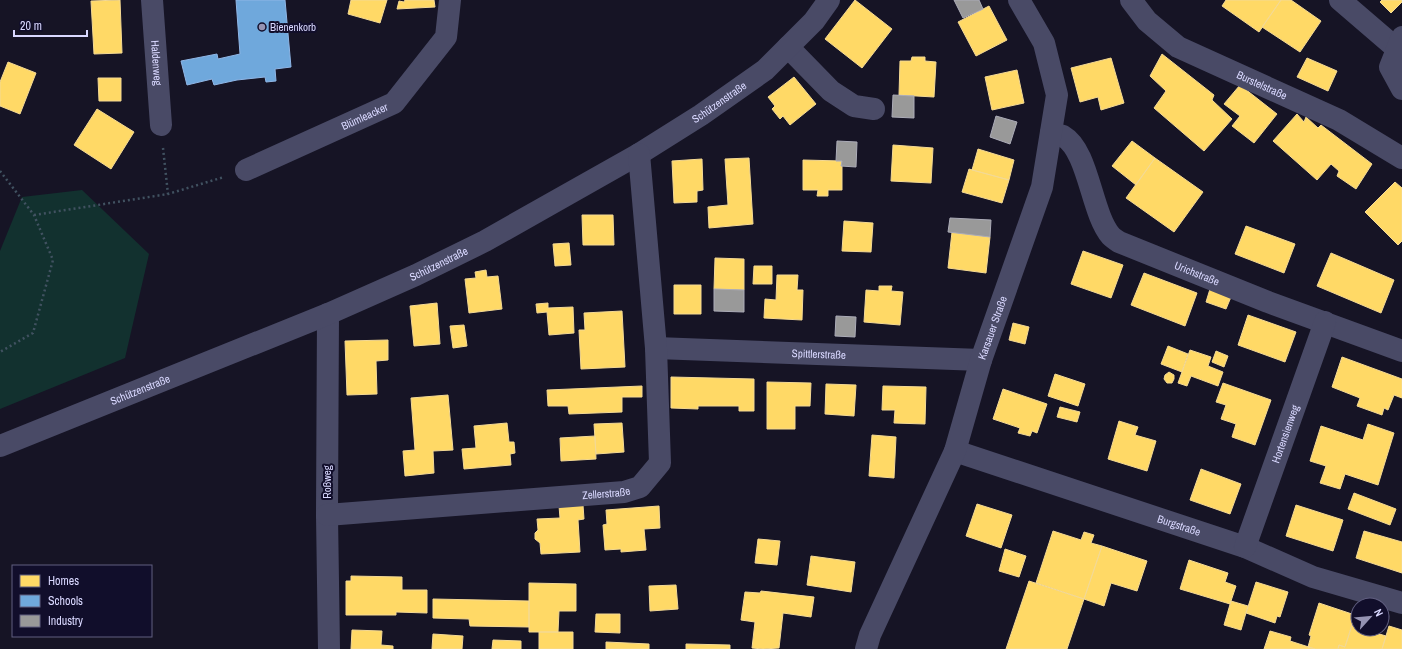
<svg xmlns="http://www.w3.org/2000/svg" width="1402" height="649" font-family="'Archivo Narrow',sans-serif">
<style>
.green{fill:#12312f}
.homes{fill:#ffd966;stroke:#f4d994}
.schools{fill:#6fa8dc;stroke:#8fb6e6}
.industry{fill:#999;stroke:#acacb8}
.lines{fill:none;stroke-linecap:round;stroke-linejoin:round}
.path{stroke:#415261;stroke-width:2.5;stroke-dasharray:2 3;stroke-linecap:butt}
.minor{stroke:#494a66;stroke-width:22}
.poi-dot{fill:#9593b3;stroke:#110e2b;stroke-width:1.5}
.labels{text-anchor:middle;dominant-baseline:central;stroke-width:4;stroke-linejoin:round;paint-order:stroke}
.poi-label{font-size:11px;fill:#d9d8ff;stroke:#110e2b;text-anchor:start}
.street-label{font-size:11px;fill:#d9d8ff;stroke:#110e2b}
</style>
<rect width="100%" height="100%" fill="#161425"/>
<path class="green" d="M82,190L149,254L125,358L0,409V251L22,197Z"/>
<path class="homes" d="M120,0L122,53L94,54L91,1Z
M351,0H387L380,23L348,14Z
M405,0H434L435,7L397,9L399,1L404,2Z
M855,0L892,29L862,68L825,39Z
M1226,0H1281L1259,32L1222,6Z
M1281,0H1291L1321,21L1300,52L1262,27Z
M1382,0H1402V2L1391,13L1380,2Z
M989,6L1007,40L976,56L958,22Z
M1162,54L1214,95L1212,100L1232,119L1204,151L1154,108L1166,91L1150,76Z
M912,57H925V61L936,62L934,97L899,95L900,61H911Z
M1111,58L1124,103L1101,110L1098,97L1080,102L1071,68Z
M1307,58L1337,71L1328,91L1297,77Z
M8,62L36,73L20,114L0,106V82Z
M1017,70L1024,103L992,110L985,77Z
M794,77L816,104L790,125L783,116L780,119L772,109L775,106L768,97Z
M98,78H121V101H99Z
M1240,85L1277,114L1254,143L1232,126L1240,116L1224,104Z
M97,109L134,132L111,169L74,145Z
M1297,114L1304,122L1306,117L1318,128L1321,125L1372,164L1356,189L1337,176L1339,171L1331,164L1317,180L1273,141Z
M1132,141L1155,158L1136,185L1112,166Z
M893,145L933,148L931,183L891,181Z
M978,149L1014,160L1009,180L972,170Z
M749,158L753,224L709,228L708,207L728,205L725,159Z
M1155,158L1203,192L1174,232L1126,198Z
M702,159L703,190L697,191V202L674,203L672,161Z
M803,160L842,161V190H828V196H817L818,190H803Z
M969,169L1009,180L1002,203L962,192Z
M1395,182L1402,188V241L1398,245L1365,212Z
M582,215H613L614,245H583Z
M844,221L873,223L871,252L842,251Z
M1246,226L1295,244L1284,273L1235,254Z
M952,232L990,237L986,273L948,268Z
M569,243L571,265L555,266L553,244Z
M1083,251L1123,265L1111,298L1071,284Z
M1331,253L1394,280L1381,313L1317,286Z
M715,258L744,259V290L714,289Z
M754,266H772V284H753Z
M486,270L487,277L498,276L502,309L469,313L465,279L476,278L475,272Z
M1144,273L1197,293L1185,326L1131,305Z
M777,275H798L797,290H803L802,320L764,318L765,299L776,300Z
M674,285H701V314H674Z
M879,286H892L891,291L903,292L900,325L864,322L866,290L879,291Z
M1210,289L1231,297L1226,309L1206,302Z
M437,303L440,344L414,346L410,306Z
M548,303V308L573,307L574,333L549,335L547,312L537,313L536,304Z
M622,311L625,367L581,369L579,330H585L584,313Z
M1248,315L1296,332L1285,362L1238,345Z
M1013,323L1029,327L1025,344L1009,340Z
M464,325L467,346L453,348L450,326Z
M388,340V360L376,361L377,394L347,395L345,341Z
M1168,346L1188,354L1182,372L1161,364Z
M1190,350L1211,357L1208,366L1223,372L1218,386L1191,376L1187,386L1178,383Z
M1216,351L1228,356L1224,367L1212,362Z
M1342,357L1402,379V398L1394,395L1388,410L1384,408L1382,415L1357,406L1360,398L1332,387Z
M1169,372L1174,375V379L1172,383H1167L1164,379L1165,375Z
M1055,374L1085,384L1078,406L1048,396Z
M671,377L754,379V411H739V406H698V409L671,408Z
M767,382L811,383L810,406H795V429H767Z
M1223,383L1271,400L1255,445L1232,437L1236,424L1221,419L1226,405L1216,402Z
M826,384L856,385L854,416L825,414Z
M642,386V397H622V412L569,414L568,406H548L547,390Z
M883,386L926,387L925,424L894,423L895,410H882Z
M1003,389L1047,404L1037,433L1032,431L1030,436L1018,433L1020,428L993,419Z
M448,395L453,450L433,451L434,473L405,476L403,451L415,450L411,398Z
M1060,407L1080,412L1077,422L1057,417Z
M1119,421L1138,427L1135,435L1156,441L1147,471L1108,459Z
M507,423L509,442H514L515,453L510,454L511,465L464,469L462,449L476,448L474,426Z
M622,423L624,452L596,454L594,424Z
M1368,424L1394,433L1378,485L1345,474L1340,489L1320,483L1326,466L1310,461L1321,426L1363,440Z
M872,435L896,437L894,478L869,476Z
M595,436L596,459L561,461L560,438Z
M1201,469L1241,484L1230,514L1190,500Z
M1354,493L1396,509L1390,525L1348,509Z
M977,504L1012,515L1001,548L966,536Z
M583,505L584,519L578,520L580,552L541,554L540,543L535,539V533L538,530L537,519L560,518L559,506Z
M1296,505L1343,520L1333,551L1286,536Z
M659,506L660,528L644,529L646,550L621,552V549L605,550L603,525L607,524L606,510Z
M1053,531L1081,540L1084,532L1094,535L1091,543L1102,546L1084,599L1036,583Z
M1364,531L1402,542V573L1356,558Z
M758,539L780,541L777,565L755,563Z
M1102,546L1147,561L1137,591L1111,583L1104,606L1084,599Z
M1005,549L1026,556L1019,577L999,571Z
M811,556L855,562L851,592L807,585Z
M1189,560L1228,573L1225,582L1236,586L1230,604L1180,589Z
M351,576L402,577V590H427V613L396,612V615H346V581H351Z
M1029,581L1084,599L1067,649H1006Z
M1256,582L1288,592L1280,617L1277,616L1275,623L1246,613Z
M529,583L576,584V611H559L558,632H529Z
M676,585L678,609L650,611L649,586Z
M761,591L814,597L811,617L783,613L779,648L763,649L752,648L755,622L741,620L745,592L760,593Z
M433,599L529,601V627L470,626L469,619L433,618Z
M1231,601L1248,606L1241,630L1224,625Z
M1319,603L1355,615L1345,647L1339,645L1338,649H1315L1308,647L1311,636L1309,635Z
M596,614H620V633L595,632Z
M1352,625L1358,627V629H1363L1386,636L1382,649H1338L1339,645L1345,647Z
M1389,626L1402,630V649H1382Z
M352,630L382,631L381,645L393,646V649H351Z
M1270,631L1291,637L1290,641L1315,649H1264Z
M539,632H573V649H539Z
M433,634L463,636L462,649H432Z
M493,640L521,641V649H492Z
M606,642L649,644V649H606Z
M686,644L730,645V649H686Z"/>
<path class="schools" d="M236,0H285L291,67L275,69L276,81L266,82L265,77L237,80L214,85L212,79L187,85L181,61L217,54L218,59L240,54Z"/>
<path class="industry" d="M954,0H979L983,9L963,18Z
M893,95L914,96V118L892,117Z
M996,116L1017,122L1010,144L990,137Z
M837,141L857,142L856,167L841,166L842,161H836Z
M950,218L991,220L990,237L948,232Z
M714,289L744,290V312L714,311Z
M836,316L856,317L855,337L835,336Z"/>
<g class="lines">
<path class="path" d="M163,148L168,194
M0,171L34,215L53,260L33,333L0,352
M34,215L168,194L224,177"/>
<g class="minor">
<path id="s1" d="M152,0L161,125"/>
<path id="s2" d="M1131,0L1147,21L1178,47L1339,120L1402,158"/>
<path d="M1340,0L1397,49"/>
<path d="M1402,37L1390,67L1402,89"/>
<path d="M788,47L831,91L854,106L874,109"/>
<path id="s3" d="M1051,133C1054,134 1059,135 1063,136C1089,151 1091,213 1111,236C1113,238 1116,240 1119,242L1268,302L1402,351"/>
<path id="s4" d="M246,170L394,103L446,37L450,0"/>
<path d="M328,314L327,515L329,649"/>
<path id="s5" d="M656,348L981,360"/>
<path id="s6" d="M0,446L328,314L416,275L485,241L639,154L701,115L765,70L814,21L829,0"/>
<path id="s7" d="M955,451L1245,547L1313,577L1402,603"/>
<path id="s8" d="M327,515L624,492L640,487L660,463L656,348L639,154"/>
<path id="s9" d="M1245,547L1325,322"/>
<path id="s10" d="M866,649L870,635L955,451L981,360L1042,187L1057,95L1044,43L1019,0"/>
</g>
</g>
<circle class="poi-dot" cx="262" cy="27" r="4"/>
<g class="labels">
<g class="poi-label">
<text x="270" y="27">Bienenkorb</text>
</g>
<g class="street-label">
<text stroke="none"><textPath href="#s1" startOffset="63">Haldenweg</textPath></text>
<text stroke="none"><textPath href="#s2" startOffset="159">Burstelstraße</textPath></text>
<text stroke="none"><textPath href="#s6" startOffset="799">Schützenstraße</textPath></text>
<text stroke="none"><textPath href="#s4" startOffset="130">Blümleacker</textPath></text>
<text stroke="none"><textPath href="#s6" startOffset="475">Schützenstraße</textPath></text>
<text stroke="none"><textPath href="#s3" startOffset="219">Urichstraße</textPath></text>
<text stroke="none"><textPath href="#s10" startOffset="346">Karsauer Straße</textPath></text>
<text stroke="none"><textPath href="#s5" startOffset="163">Spittlerstraße</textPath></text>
<text stroke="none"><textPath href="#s6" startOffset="151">Schützenstraße</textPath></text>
<text stroke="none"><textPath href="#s9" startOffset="120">Hortensienweg</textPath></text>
<text transform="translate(327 482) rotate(-90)">Roßweg</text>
<text stroke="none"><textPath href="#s8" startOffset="280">Zellerstraße</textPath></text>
<text stroke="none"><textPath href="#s7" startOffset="236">Burgstraße</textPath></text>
</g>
</g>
<rect x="12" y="565" width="140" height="72" fill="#110e2b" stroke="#615f80"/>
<rect x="20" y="575" width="20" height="12" fill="#ffd966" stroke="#615f80"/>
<text x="48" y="585" font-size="12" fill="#d9d8ff">Homes</text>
<rect x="20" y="595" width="20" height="12" fill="#6fa8dc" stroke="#615f80"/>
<text x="48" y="605" font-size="12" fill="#d9d8ff">Schools</text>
<rect x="20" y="615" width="20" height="12" fill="#999999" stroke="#615f80"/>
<text x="48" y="625" font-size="12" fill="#d9d8ff">Industry</text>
<g transform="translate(1370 617) rotate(63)"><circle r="19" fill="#110e2b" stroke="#615f80"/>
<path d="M0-3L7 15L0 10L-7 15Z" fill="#9593b3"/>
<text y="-6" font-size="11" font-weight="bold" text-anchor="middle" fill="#d9d8ff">N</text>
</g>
<path d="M14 30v6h73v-6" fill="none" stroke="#d9d8ff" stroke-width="2"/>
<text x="20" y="30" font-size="12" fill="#d9d8ff" stroke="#110e2b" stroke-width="3" paint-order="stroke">20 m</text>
</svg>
